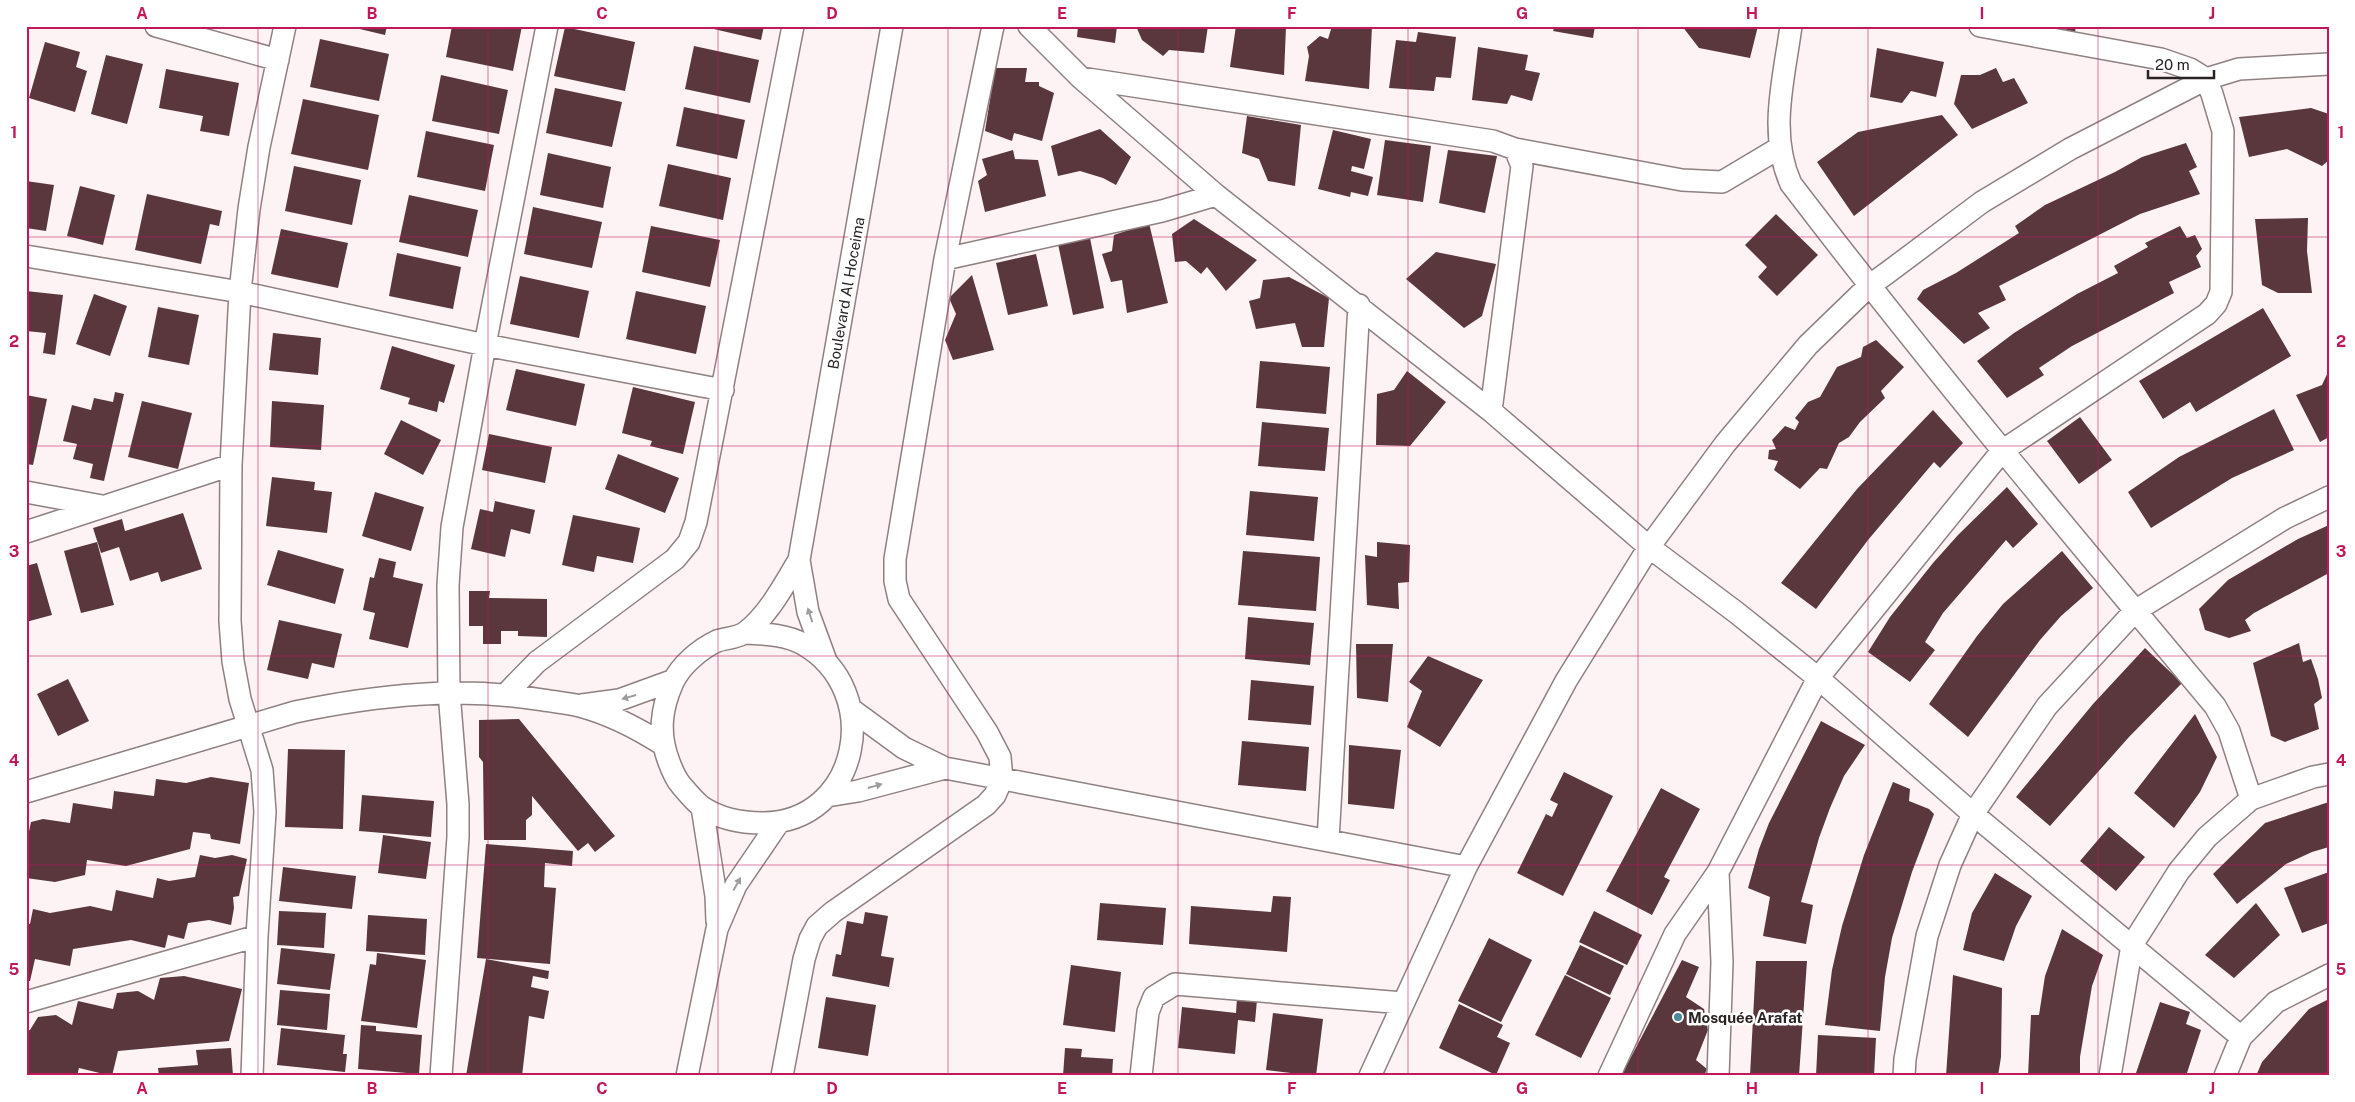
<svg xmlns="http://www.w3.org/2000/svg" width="2355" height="1102" font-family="'Public Sans',sans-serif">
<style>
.building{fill:#59373d}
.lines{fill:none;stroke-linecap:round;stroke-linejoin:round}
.minor-casing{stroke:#8f8082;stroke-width:24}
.minor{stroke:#fff;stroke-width:21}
.oneway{fill:#9f9c9c}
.grid{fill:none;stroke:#c2185b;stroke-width:1;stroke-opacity:0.55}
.poi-dot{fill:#498a9c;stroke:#fff;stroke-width:2}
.labels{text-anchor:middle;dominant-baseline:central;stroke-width:5;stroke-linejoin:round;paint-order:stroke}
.street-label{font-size:15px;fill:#292324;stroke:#fff}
.poi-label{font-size:15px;font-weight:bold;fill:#292324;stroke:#fff;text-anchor:start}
.neatline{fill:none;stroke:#c2185b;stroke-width:2}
.grid-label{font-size:16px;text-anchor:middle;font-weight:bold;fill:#c2185b}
</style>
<rect width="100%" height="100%" fill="#fdf3f4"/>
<path class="building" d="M347,26H387L385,35Z
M452,26H522L513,71L446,57Z
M701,26H764L761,40Z
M1078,26H1117L1115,43L1077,37Z
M1136,26H1208L1204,53L1169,50L1163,56L1142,40Z
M1236,26L1286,27L1284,75L1230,67Z
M1332,26H1372L1369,89L1305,81L1309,56L1307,47L1320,36L1328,39Z
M1555,26H1595L1593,38L1553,31Z
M1682,26H1758L1750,58L1699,48Z
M2056,26H2076L2075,32L2056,27Z
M565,27L635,42L625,91L554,76Z
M1418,32L1456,37L1451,78L1436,77L1434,91L1389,88L1396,40L1416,42Z
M320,39L389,54L379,101L310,87Z
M45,42L80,52L76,67L87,71L75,112L29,98Z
M694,46L759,60L750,103L685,89Z
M1478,47L1528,55L1525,70L1540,73L1532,101L1511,95L1507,104L1472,100Z
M1877,48L1944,62L1936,97L1911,91L1902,103L1870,97Z
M106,55L143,64L127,124L91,114Z
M995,68H1027L1025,82H1039V86L1054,93L1042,141L1014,133L1012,141L985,131Z
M1996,68L2003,82L2014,78L2028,103L1972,129L1954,104L1961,75H1980Z
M166,69L239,83L229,136L200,131L203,116L159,108Z
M441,75L508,90L499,134L432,121Z
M555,88L622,102L612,147L546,133Z
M303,99L379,115L368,170L291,154Z
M684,107L745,120L737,159L676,146Z
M2311,108L2329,114V160L2322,166L2287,149L2249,157L2239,117Z
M1942,115L1958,135L1854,216L1817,162L1858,132Z
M1247,116L1301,125L1295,186L1268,181L1259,159L1242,153Z
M1100,129L1131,157L1116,185L1103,178L1080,171L1058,176L1051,146Z
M1333,130L1371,139L1364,169L1352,166L1351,171L1373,177L1368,196L1351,192L1350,197L1318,189Z
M426,131L494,145L485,191L417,177Z
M1385,140L1431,146L1423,202L1377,195Z
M2186,143L2197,167L2189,171L2200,194L2140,214L1999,286L2006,300L1978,313L1990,328L1964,344L1917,299L1923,290L1956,273L2019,233L2015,226L2045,205L2115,172L2142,157Z
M1013,150L1015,159L1038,160L1046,196L985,212L978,181L987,175L982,159Z
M1448,150L1497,156L1485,213L1439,203Z
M548,153L611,167L603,208L540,195Z
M668,164L731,178L723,220L659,206Z
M294,166L361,180L352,225L285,211Z
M26,181L54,185L46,231L26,228Z
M80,186L115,195L103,245L67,236Z
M147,194L222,211L219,226L210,224L201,264L135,250Z
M409,195L478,210L468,257L399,242Z
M533,207L602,222L592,268L524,254Z
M1776,214L1818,255L1777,296L1758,277L1767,267L1745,245Z
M2308,218L2307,251L2312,293H2278L2262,285L2255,219Z
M1194,219L1257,260L1226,291L1207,267L1201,274L1186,261L1175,262L1172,234Z
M1149,223L1168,303L1127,313L1122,280L1111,282L1102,254L1112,251L1114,235Z
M651,226L720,240L710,287L642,272Z
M2180,226L2187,238L2195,235L2202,249L2196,256L2201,267L2169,282L2174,293L2072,346L2039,368L2044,375L2007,398L1977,361L2014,333L2077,294L2118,273L2114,266L2148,247L2145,243Z
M281,229L348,243L338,288L271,274Z
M1090,238L1104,308L1073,315L1058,244Z
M1436,252L1496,264L1482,316L1464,328L1406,279Z
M397,253L461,267L453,309L389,296Z
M1036,254L1048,306L1008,315L996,263Z
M972,275L994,350L953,360L945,340L956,314L949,298Z
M520,276L589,291L579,338L510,324Z
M1289,277L1329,298L1324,347H1302L1295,323L1256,329L1249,301L1260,298L1263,280Z
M26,291L63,295L55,355L43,353L46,333L26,331Z
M636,291L706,306L696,354L626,339Z
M94,294L127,306L110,356L76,344Z
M158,307L199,315L189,365L148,357Z
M2263,308L2291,356L2196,412L2190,402L2163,419L2139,381Z
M273,333L321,338L318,375L269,370Z
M1876,340L1904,367L1881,391L1885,398L1860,422L1849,437L1839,443L1827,469L1820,468L1800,489L1774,470L1778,461L1768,459L1769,450L1776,449L1772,440L1785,426L1795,430L1799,422L1795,418L1808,402L1820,397L1837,367L1861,357L1863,347Z
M392,346L455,365L444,403L439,401L437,412L408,404L410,398L380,389Z
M1260,361L1330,367L1326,414L1256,408Z
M516,369L585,384L576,426L506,410Z
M2329,370V437L2320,442L2296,395L2322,385Z
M1407,371L1446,402L1410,446L1376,445L1377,394L1394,390Z
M633,387L695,402L683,454L650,446L652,441L622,433Z
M115,392L124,394L104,481L90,478L93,464L73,459L77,444L63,441L72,405L91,410L94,398L113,402Z
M26,395L47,399L33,465L26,464Z
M142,401L192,413L178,469L128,457Z
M272,401L324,405L321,450L270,447Z
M2274,409L2294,450L2232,478L2151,528L2128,492L2179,457Z
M1933,410L1963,443L1940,468L1934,462L1868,540L1816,609L1781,583L1857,489Z
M2080,417L2112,460L2079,484L2047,441Z
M401,420L441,440L423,475L384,454Z
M1262,422L1329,428L1325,471L1258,466Z
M489,434L552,447L545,483L482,470Z
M618,454L679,478L665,513L605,489Z
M272,477L315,482L314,490L332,492L327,533L266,526Z
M2007,487L2038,524L2013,548L2006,540L1943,613L1925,642L1935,650L1910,682L1868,652L1890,617L1933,563L1958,535Z
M1250,491L1318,497L1314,541L1246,535Z
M375,492L424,507L411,551L362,536Z
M495,501L535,510L530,534L511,529L505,557L471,549L480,509L493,512Z
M183,513L202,569L161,582L158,572L130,581L119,547L101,553L93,528L122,519L125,531Z
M573,515L640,528L633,563L597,556L594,572L562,565Z
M2329,525V573L2254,613L2245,620L2251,631L2229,638L2205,630L2199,609L2228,580L2298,539Z
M97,542L114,605L81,613L64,551Z
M1377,542L1410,545L1409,582L1398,583L1399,609L1367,605L1365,555L1377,557Z
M278,550L344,569L335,604L267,585Z
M1243,551L1320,557L1316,611L1238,605Z
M2062,551L2093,588L2061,616L2040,640L1968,737L1929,704L1977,636L2003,604Z
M379,558L396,562L393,577L423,584L408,648L369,639L375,613L363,610L370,577L374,578Z
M37,563L52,615L26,622V566Z
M469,591H490L489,598L547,599V637L518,636V631H501V644H483V626H469Z
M1248,617L1314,623L1310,665L1245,659Z
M279,620L342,634L334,668L312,663L308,679L267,670Z
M2299,643L2303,662L2311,659L2318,679L2322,698L2314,704L2319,729L2285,742L2271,736L2253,663Z
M1356,644H1393L1388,702L1357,698Z
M2145,648L2182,683L2129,737L2050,826L2016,797L2093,704Z
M1428,656L1483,680L1440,747L1407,727L1422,691L1409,682Z
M68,679L89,721L58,736L37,694Z
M1251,680L1314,686L1311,725L1248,720Z
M2195,714L2217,757L2200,792L2174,828L2134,793Z
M519,719L615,836L595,852L588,843L578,851L532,796V815L526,820V840H484L483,762L479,757V720Z
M1821,721L1865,745L1844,776L1830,808L1819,838L1801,902L1813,905L1806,944L1763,936L1770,897L1748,888L1759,849L1769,823Z
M1242,741L1309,747L1306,791L1238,785Z
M1349,745L1401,750L1394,809L1348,804Z
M288,749L345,750L343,829L285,827Z
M1564,772L1613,796L1563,896L1517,873L1546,814L1552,817L1558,804L1550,800Z
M211,777L249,783L240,844L211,839L210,834L193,832L190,849L126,866L87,860L85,875L55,882L26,878V835L28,836L31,822L43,819L70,823L73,803L112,809L114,791L154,796L156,779L186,783Z
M1893,782L1910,789L1909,801L1929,809L1934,814L1912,872L1892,938L1885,977L1880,1031L1825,1025L1832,970L1842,926L1864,855Z
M1661,788L1700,809L1664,877L1670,880L1652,915L1606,891Z
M362,795L434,801L431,837L359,831Z
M2329,802V847L2312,852L2286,864L2237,904L2213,874L2265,823Z
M2109,827L2145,857L2116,891L2080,861Z
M383,835L431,842L426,879L378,873Z
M486,844L573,851L572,866L545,863L544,887L556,888L550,964L477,958Z
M200,855L215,858L232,855L247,859L239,896L233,897L234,908L231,925L209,920L188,923L184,939L168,935L165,948L131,940L73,949L70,966L35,959L30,981H26V923L30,924L33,909L50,913L90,906L112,911L116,890L153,898L157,878L169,881L195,877Z
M283,867L356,876L352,909L279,901Z
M2329,872V923L2302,933L2284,888Z
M1995,873L2032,896L2016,926L2004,961L1963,950L1972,913Z
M1273,896L1291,897L1287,952L1189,944L1191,906L1271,912Z
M1100,903L1166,908L1163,945L1097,940Z
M2256,903L2280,935L2234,978L2205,955Z
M279,911L326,913L324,948L277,945Z
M1594,911L1642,935L1627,965L1579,942Z
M865,912L888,916L881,956L894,958L889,987L832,976L836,954L841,955L847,921L863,924Z
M368,915L427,919L425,955L366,951Z
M2062,929L2103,955L2092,986L2080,1057V1076H2028L2031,1015H2039L2045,976Z
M1489,938L1532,960L1501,1022L1458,1001Z
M1580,945L1624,966L1610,995L1566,974Z
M281,948L335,954L330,990L277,984Z
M377,953L426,960L417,1028L361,1021L370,964L376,965Z
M486,959L549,971L548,979L533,976L531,987L549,991L544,1019L529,1016L522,1076H466Z
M1682,960L1699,967L1686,997L1704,1009L1708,1030L1696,1060L1707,1069L1704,1076H1621Z
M1756,961H1807L1799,1076H1750Z
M1071,965L1121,972L1115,1032L1063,1025Z
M1565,975L1611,998L1581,1058L1535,1035Z
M1953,975L2002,988L2001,1057L1998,1076H1946Z
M184,976L242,989L229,1041L118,1051L112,1076L79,1068L77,1076H26V1031L30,1030L38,1017L56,1015L72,1025L78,1001L113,1009L117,993L138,991L154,1000L160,978Z
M280,990L330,994L327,1030L277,1025Z
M826,997L876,1005L868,1056L818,1048Z
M1237,998L1257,1000L1255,1022L1238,1020L1235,1054L1178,1048L1182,1007L1236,1013Z
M2329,999L2327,1076H2256L2262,1062L2309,1009Z
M2160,1002L2190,1012L2186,1024L2201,1030L2186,1076H2135Z
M1459,1004L1503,1025L1497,1037L1510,1043L1496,1075L1439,1048Z
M1273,1013L1323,1019L1316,1076L1266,1070Z
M361,1025L376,1026V1031L422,1035L419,1074L358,1069Z
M281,1028L345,1035L343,1054H347L345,1072L277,1065Z
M1818,1035L1876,1038L1874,1076H1816Z
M231,1048L233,1076H159L158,1068L198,1065L196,1050Z
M1065,1048L1082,1049L1081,1057L1113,1059L1112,1076H1063Z"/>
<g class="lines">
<defs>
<path id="minor" d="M156,26L278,60
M1029,26L1081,78L1216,195L1491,411L1649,547L1737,613L1818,678L1973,814L2241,1037
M1791,26C1784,79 1768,133 1791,184C1927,362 2071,534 2215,706L2229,731L2251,799
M1081,78L1493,141L1515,149L1682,180L1722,182L1779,148
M26,256L240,292L485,345L723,390
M945,259L1162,211L1216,195
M1491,411L1522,166L1515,149
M26,492L102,506
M26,532L231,465
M745,633C764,634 785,634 803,644C885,691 860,822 763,823C742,823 720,819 702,807C694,801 687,792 681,785C675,778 672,770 669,762C658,733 661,709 673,682C681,665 700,649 717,641C726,638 738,638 746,632C769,614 784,585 799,560
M826,661L808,612L799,560L892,26
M506,694L537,662L675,559L689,542L696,522L793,26
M582,705L619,700L674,680
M852,710L904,748L945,768L1466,867
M26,792L295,712C377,695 460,686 543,700C555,702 568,703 580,706C610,714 637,728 662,744
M827,796L858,791L945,768
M702,807L716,896L717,921
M1328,840L1359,305
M26,1002L257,936
M252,1076L257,936L265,812L262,770L240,699L233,661L230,621L231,465L240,292L249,209L259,147L285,26
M441,1076L458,837V804L449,692L448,585L452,527L485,345L547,26
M687,1076L717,929L736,885L779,822
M782,1076L804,959L810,939L817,926L833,912L986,805L995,795L1002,779L1000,757L987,732L899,599L895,581V559L945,259L993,26
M1141,1076L1148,1012L1154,997L1175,984L1403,1003
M1370,1076L1466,867L1566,681L1649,547L1725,444L1808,345L1869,286L1887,273L1982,202L2070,149L2206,79L2239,69L2329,64
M1609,1076L1675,934L1718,872
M1718,1076L1722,962L1718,872L1818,678L2002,451L2207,314L2216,304L2221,292L2223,131L2212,94L2206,79L2190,69L2161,59L1980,26
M1904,1076L1905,1059L1927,936L1950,865L1973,814L2047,706L2135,611L2285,518L2329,497
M2110,1076L2132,945L2179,871L2207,837L2251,799L2313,777L2329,774
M2225,1076L2241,1037L2276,1002L2329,975"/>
</defs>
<use href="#minor" class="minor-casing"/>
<use href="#minor" class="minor"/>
</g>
<defs><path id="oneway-solid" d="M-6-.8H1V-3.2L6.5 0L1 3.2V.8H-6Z" transform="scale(1.25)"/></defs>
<g class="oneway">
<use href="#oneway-solid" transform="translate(810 615) rotate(-108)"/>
<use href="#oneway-solid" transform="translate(629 697) rotate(164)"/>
<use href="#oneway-solid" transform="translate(875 786) rotate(-16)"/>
<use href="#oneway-solid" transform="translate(737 884) rotate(-61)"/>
</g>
<path class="grid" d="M258,26V1076M488,26V1076M718,26V1076M948,26V1076M1178,26V1076M1408,26V1076M1638,26V1076M1868,26V1076M2098,26V1076M26,237H2329M26,446H2329M26,656H2329M26,865H2329"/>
<circle class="poi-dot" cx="1678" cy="1017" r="5"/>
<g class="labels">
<g class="street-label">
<text transform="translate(846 293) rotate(-80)">Boulevard Al Hoceima</text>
</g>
<g class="poi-label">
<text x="1688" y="1017">Mosquée Arafat</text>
</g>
</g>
<rect width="2355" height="1102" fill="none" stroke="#ffffff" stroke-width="55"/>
<path d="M2148 70v8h66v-8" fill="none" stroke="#292324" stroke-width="2.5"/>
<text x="2155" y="70" font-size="15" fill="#292324" stroke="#ffffff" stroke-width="4" paint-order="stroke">20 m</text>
<rect x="28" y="28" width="2300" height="1046" class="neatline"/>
<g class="grid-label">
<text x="142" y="19">A</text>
<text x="372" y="19">B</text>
<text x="602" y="19">C</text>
<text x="832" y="19">D</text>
<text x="1062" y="19">E</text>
<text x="1292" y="19">F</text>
<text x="1522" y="19">G</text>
<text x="1752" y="19">H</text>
<text x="1982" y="19">I</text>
<text x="2212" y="19">J</text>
<text x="14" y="138">1</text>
<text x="2341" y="138">1</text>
<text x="14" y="347">2</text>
<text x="2341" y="347">2</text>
<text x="14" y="557">3</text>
<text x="2341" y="557">3</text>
<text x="14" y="766">4</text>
<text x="2341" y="766">4</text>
<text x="14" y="975">5</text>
<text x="2341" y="975">5</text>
<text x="142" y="1094">A</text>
<text x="372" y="1094">B</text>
<text x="602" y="1094">C</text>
<text x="832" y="1094">D</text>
<text x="1062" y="1094">E</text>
<text x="1292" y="1094">F</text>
<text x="1522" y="1094">G</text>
<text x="1752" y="1094">H</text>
<text x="1982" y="1094">I</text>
<text x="2212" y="1094">J</text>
</g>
</svg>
